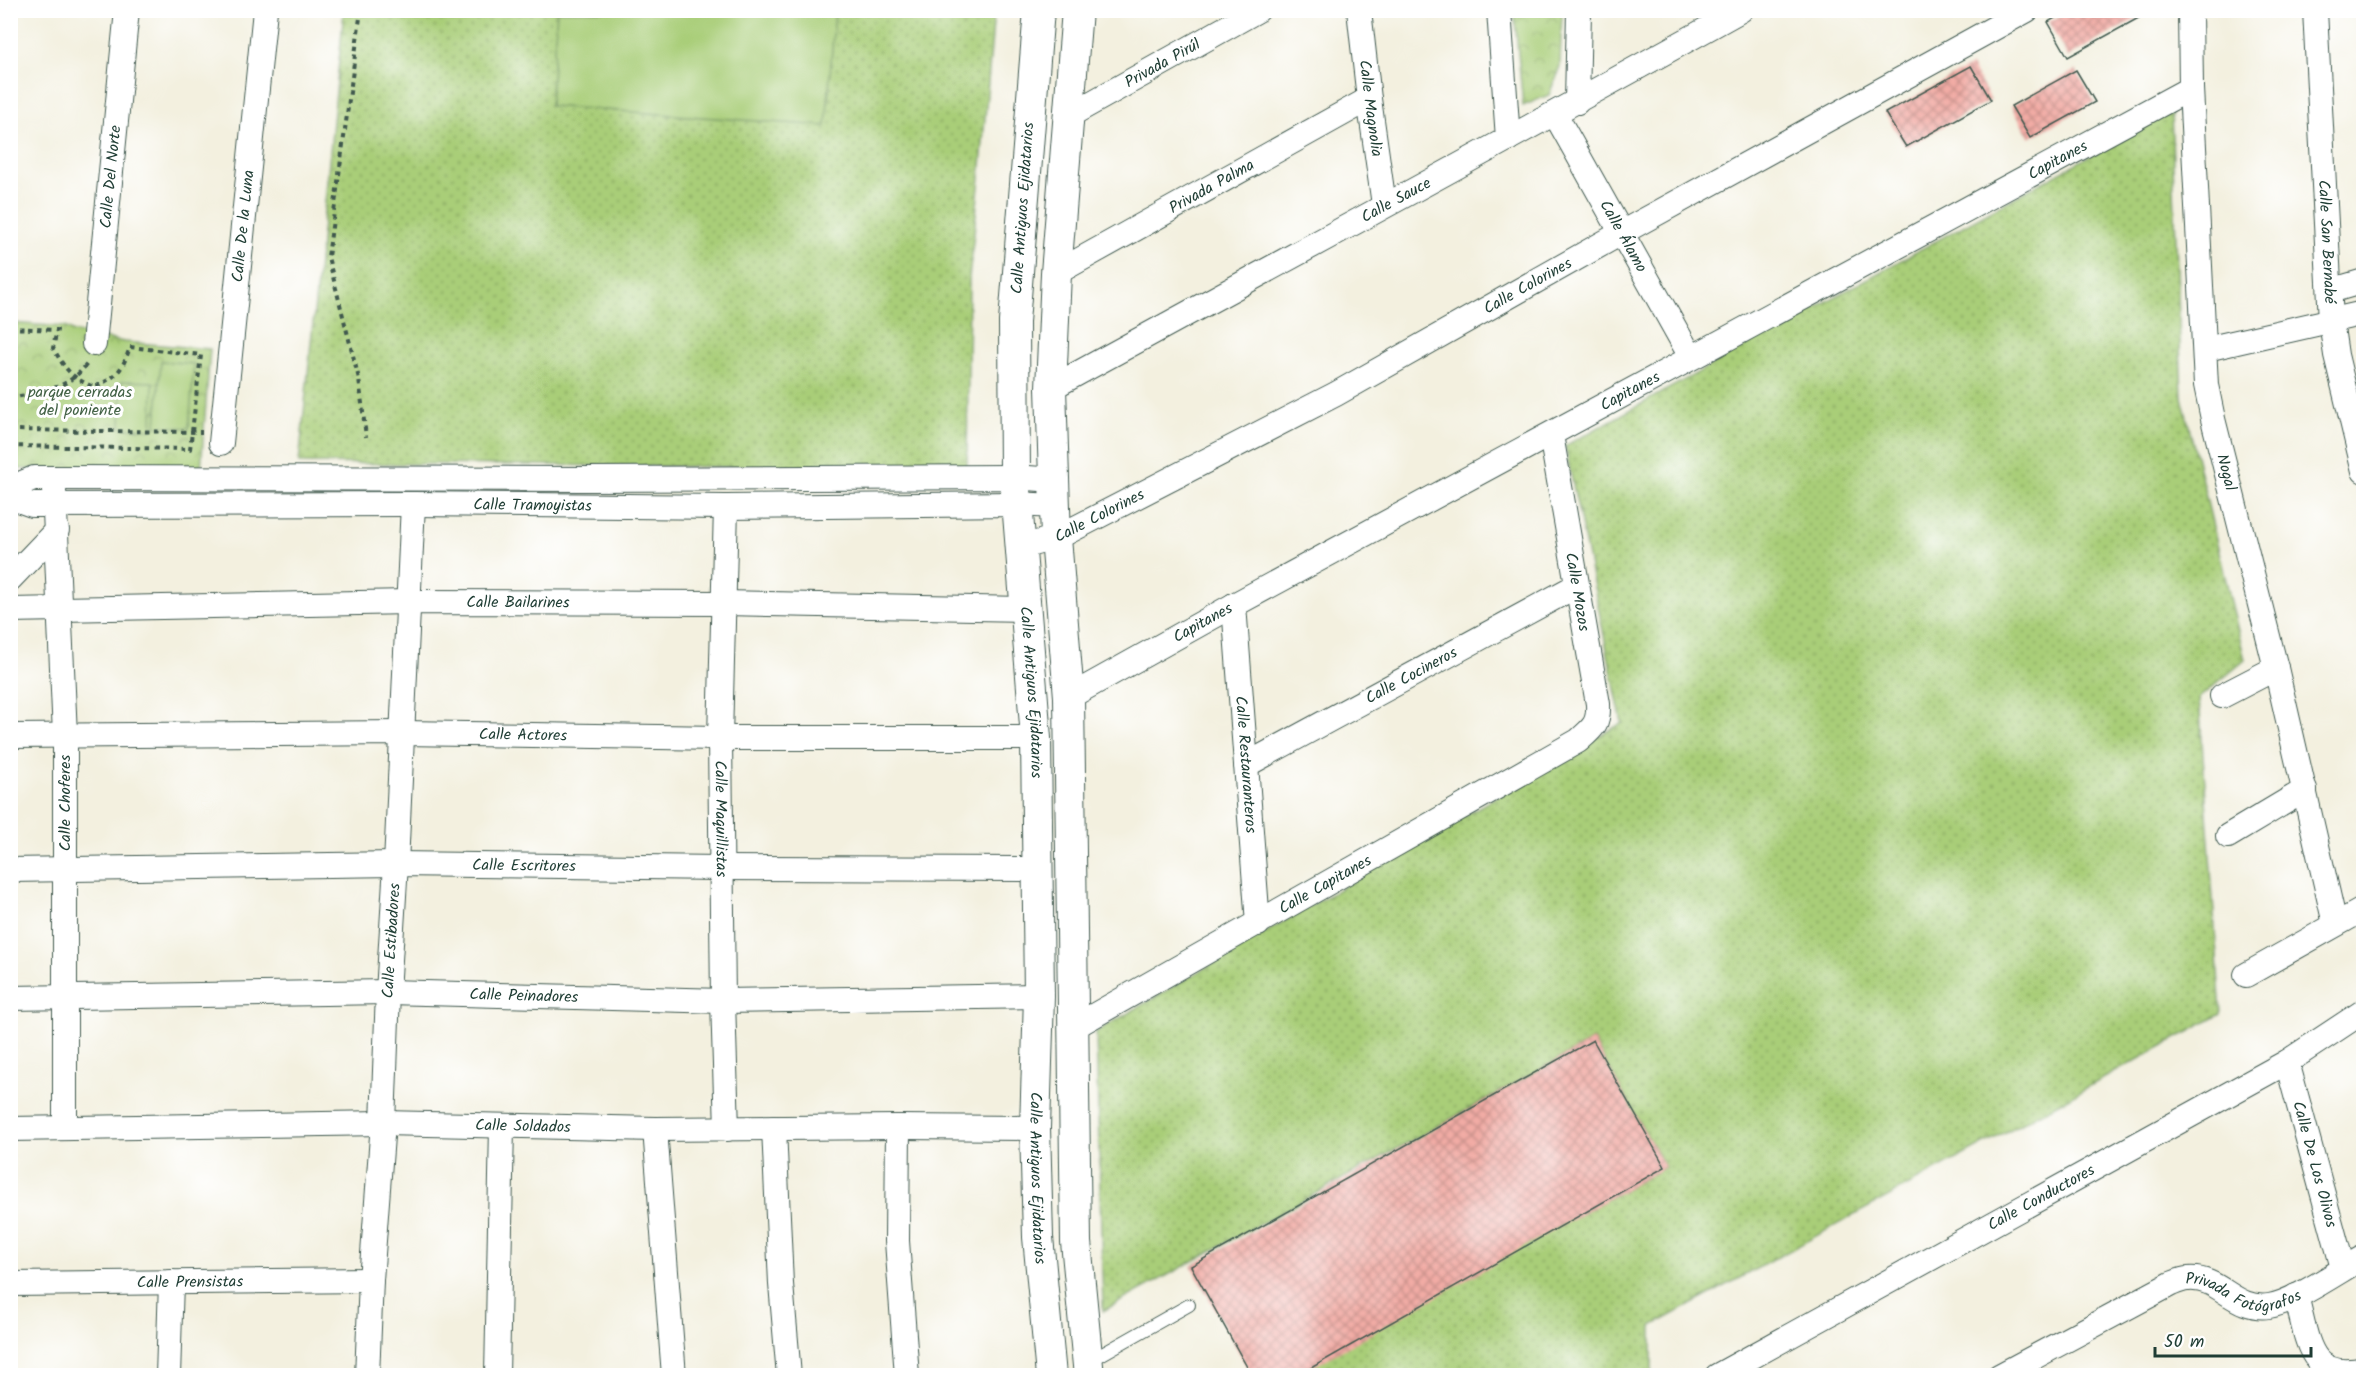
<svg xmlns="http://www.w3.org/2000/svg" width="2374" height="1386" font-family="Kalam,sans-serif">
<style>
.grass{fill:url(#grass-dots);stroke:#648656;stroke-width:1.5}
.park{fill:url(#park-crowns);stroke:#648656;stroke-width:1.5}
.pitch{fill:#a9ce78;stroke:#648656;stroke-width:1.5}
.building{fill:url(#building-cross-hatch)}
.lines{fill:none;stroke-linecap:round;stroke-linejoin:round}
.service-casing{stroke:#3f584e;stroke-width:14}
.minor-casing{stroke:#3f584e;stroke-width:26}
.tertiary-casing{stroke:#3f584e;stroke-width:32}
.path{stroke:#3f584e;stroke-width:4;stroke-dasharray:4.5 4.5;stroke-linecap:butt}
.service{stroke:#fff;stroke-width:12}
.minor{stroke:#fff;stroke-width:24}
.tertiary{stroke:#fff;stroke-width:30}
.labels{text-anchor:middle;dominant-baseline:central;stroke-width:6;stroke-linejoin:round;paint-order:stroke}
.street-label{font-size:16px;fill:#1f3d34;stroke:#fff}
.park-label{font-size:16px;fill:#426145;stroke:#fff}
</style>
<defs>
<pattern id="grass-dots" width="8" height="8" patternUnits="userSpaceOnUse" patternTransform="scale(1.5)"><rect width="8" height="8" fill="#a9ce78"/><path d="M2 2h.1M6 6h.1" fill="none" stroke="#89a863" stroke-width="1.8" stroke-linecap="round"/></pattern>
<pattern id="park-crowns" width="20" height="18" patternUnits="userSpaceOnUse" patternTransform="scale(1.5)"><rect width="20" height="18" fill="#a9ce78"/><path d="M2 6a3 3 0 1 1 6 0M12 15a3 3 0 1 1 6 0" fill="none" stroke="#89a863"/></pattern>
<pattern id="building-cross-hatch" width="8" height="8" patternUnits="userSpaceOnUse" patternTransform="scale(1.5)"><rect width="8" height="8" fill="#f2aca5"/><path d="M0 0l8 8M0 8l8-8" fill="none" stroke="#c38d87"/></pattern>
</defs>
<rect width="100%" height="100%" fill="#fff"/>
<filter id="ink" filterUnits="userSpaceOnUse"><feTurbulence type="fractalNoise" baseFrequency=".0167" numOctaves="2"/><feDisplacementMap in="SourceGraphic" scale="12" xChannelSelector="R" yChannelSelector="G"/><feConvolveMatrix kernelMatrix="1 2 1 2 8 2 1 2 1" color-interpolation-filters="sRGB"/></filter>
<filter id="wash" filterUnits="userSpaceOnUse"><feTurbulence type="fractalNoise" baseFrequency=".008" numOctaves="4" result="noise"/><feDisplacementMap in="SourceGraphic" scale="24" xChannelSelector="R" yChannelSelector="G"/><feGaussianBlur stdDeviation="1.35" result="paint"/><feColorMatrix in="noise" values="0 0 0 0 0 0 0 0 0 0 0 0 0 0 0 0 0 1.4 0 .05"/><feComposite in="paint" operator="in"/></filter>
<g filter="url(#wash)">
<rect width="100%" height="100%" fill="#f3f0df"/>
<path class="grass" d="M344,11H994L980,178L969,278L967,469L299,463Z
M2171,111L2182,397L2245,660L2199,698L2221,1014L1652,1326V1376L1293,1375L1665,1167L1593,1040L1103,1311L1096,1032L1622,723L1565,446Z"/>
<path class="park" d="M1514,11H1562L1560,66L1549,95L1523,106Z
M11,323L65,327L74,332L124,342L210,349L201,469H11Z"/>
<path class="pitch" d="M557,11H835L826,126L550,106Z
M161,361L194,364L189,428L156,426Z
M122,381L153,382L152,429L121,428Z"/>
<g id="blocks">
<path class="building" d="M2069,10H2153L2068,57L2048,22Z
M1971,66L1991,100L1906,147L1885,113Z
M2076,70L2095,102L2030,138L2011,106Z
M1593,1040L1665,1167L1297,1376H1252L1191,1266Z"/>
</g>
</g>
<g filter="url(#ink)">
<use href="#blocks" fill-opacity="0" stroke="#3f584e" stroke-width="1.5"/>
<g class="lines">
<defs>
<path id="service" d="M1088,1362L1189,1305"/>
<g id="minor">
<path id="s1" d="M1359,10L1369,99L1384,205"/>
<path d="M1499,10L1508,139"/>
<path id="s2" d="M2190,10L2191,88L2206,385L2213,419L2276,668L2335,924"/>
<path id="s3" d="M2315,10L2331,321L2336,355L2364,471"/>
<path d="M1577,102L1579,10"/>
<path id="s4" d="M1555,114L1691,357"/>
<path id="s5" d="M1070,115L1258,10"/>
<path id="s6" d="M1056,273L1369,99"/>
<path d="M2330,291L2364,281"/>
<path id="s7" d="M94,344L127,10"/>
<path d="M2206,349L2364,313"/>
<path id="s8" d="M1051,388C1281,262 1512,138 1741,10"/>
<path id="s9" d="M221,443L265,10"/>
<path d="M10,488L34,478H54L587,479L1015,477L1054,480"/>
<path d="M54,489L65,735V1128"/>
<path id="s10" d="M10,497L32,505L413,504L726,507L1016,504L1055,506"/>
<path id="s11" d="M726,507L720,738L723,1001L727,1129"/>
<path id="s12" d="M1020,547L1056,538L1336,394L1623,232L2027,10"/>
<path d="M10,579L57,530"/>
<path id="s13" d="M1234,605L1258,924"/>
<path id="s14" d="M10,610L409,602L723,603L1026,609"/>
<path d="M2222,696L2276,668"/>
<path id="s15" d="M1069,697L1234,605L2191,88"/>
<path id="s16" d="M10,736L402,733L720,738H1036"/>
<path id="s17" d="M1246,765L1576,586"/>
<path d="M2228,836L2305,790"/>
<path id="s18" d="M10,870L396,864L722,868L1038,869"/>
<path d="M2246,975L2364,909"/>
<path id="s19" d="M10,998L388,992L723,1001L1039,996"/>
<path id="s20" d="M1072,1028L1578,741C1593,728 1599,724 1598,704L1551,435"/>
<path id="s21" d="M2287,1062L2343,1268"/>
<path d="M898,1127L897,1241L907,1376"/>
<path d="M774,1128L781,1284L789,1376"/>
<path id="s22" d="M10,1129L383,1123L655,1129L898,1127L1035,1128"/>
<path d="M655,1129L674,1376"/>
<path id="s23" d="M10,1284L371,1280"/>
<path d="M2296,1296C2308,1338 2307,1382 2364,1369"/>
<path d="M168,1376L171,1282"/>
<path id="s24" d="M367,1376L371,1280L383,1123L388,992L396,864L413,504"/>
<path d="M497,1376L502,1126"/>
<path id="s25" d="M1717,1376L2287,1062L2364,1011"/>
<path id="s26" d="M1999,1376L2171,1284C2176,1282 2183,1279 2188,1279C2220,1276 2234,1311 2269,1306C2295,1302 2340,1270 2364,1257"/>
</g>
<g id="tertiary">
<path id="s27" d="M1039,10L1014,322L1015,477L1036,738L1039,996L1035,1128L1038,1237L1051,1376"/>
<path d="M1077,10L1056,273L1051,388L1056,538L1069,697L1076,1242L1089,1376"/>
</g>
</defs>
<use href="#service" class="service-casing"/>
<use href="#minor" class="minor-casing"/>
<use href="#tertiary" class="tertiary-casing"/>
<path class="path" d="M361,10L328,257L359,379L366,437
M10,328L57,330L53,348C66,370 70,377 94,387C117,377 122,371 130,347L201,355L190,449L10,446
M10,398C41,392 67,390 87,364
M10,430L202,432"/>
<use href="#service" class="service"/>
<use href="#minor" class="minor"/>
<use href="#tertiary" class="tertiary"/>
</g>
</g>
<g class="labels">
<g class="street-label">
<text stroke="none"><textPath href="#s5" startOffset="106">Privada Pirúl</textPath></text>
<text stroke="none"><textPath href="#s1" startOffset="99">Calle Magnolia</textPath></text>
<text stroke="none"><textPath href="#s15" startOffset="1125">Capitanes</textPath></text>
<text stroke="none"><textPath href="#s7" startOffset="168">Calle Del Norte</textPath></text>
<text stroke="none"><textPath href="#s6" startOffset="178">Privada Palma</textPath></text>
<text stroke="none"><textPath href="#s8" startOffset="393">Calle Sauce</textPath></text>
<text transform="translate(1023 208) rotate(-86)">Calle Antiguos Ejidatarios</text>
<text stroke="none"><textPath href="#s9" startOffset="218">Calle De la Luna</textPath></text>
<text stroke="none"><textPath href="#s4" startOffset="140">Calle Álamo</textPath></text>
<text stroke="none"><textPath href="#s3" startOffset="232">Calle San Bernabé</textPath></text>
<text stroke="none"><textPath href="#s12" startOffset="572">Calle Colorines</textPath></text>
<text stroke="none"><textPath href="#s15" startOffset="639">Capitanes</textPath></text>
<text stroke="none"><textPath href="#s2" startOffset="465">Nogal</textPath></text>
<text stroke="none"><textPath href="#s10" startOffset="524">Calle Tramoyistas</textPath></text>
<text stroke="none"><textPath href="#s12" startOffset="86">Calle Colorines</textPath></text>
<text transform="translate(1577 592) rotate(80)">Calle Mozos</text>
<text stroke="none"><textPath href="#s14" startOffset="508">Calle Bailarines</textPath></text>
<text stroke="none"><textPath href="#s15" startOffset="153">Capitanes</textPath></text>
<text stroke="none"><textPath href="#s17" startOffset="188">Calle Cocineros</textPath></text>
<text stroke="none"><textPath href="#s27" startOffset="684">Calle Antiguos Ejidatarios</textPath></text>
<text stroke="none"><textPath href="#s16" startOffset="513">Calle Actores</textPath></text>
<text stroke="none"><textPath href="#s13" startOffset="160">Calle Restauranteros</textPath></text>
<text transform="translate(65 803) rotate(-90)">Calle Choferes</text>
<text stroke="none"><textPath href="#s11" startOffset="312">Calle Maquillistas</textPath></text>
<text stroke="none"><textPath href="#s18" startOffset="514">Calle Escritores</textPath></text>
<text stroke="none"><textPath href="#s20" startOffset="291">Calle Capitanes</textPath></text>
<text stroke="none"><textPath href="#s24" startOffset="436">Calle Estibadores</textPath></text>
<text stroke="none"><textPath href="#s19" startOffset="514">Calle Peinadores</textPath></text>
<text stroke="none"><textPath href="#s22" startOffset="513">Calle Soldados</textPath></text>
<text stroke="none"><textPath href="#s21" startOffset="106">Calle De Los Olivos</textPath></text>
<text stroke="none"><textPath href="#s27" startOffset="1170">Calle Antiguos Ejidatarios</textPath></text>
<text stroke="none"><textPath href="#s25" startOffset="370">Calle Conductores</textPath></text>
<text stroke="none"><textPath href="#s23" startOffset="180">Calle Prensistas</textPath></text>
<text stroke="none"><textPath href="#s26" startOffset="272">Privada Fotógrafos</textPath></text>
</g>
<g class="park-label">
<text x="80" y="392">parque cerradas<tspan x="80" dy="18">del poniente</tspan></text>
</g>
</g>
<rect width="2374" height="1386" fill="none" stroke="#fff" stroke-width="36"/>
<path d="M2155 1347v9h156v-9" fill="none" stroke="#1f3d34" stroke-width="3"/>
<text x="2164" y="1347" font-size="18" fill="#1f3d34" stroke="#ffffff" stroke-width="4.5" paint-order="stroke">50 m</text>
</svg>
